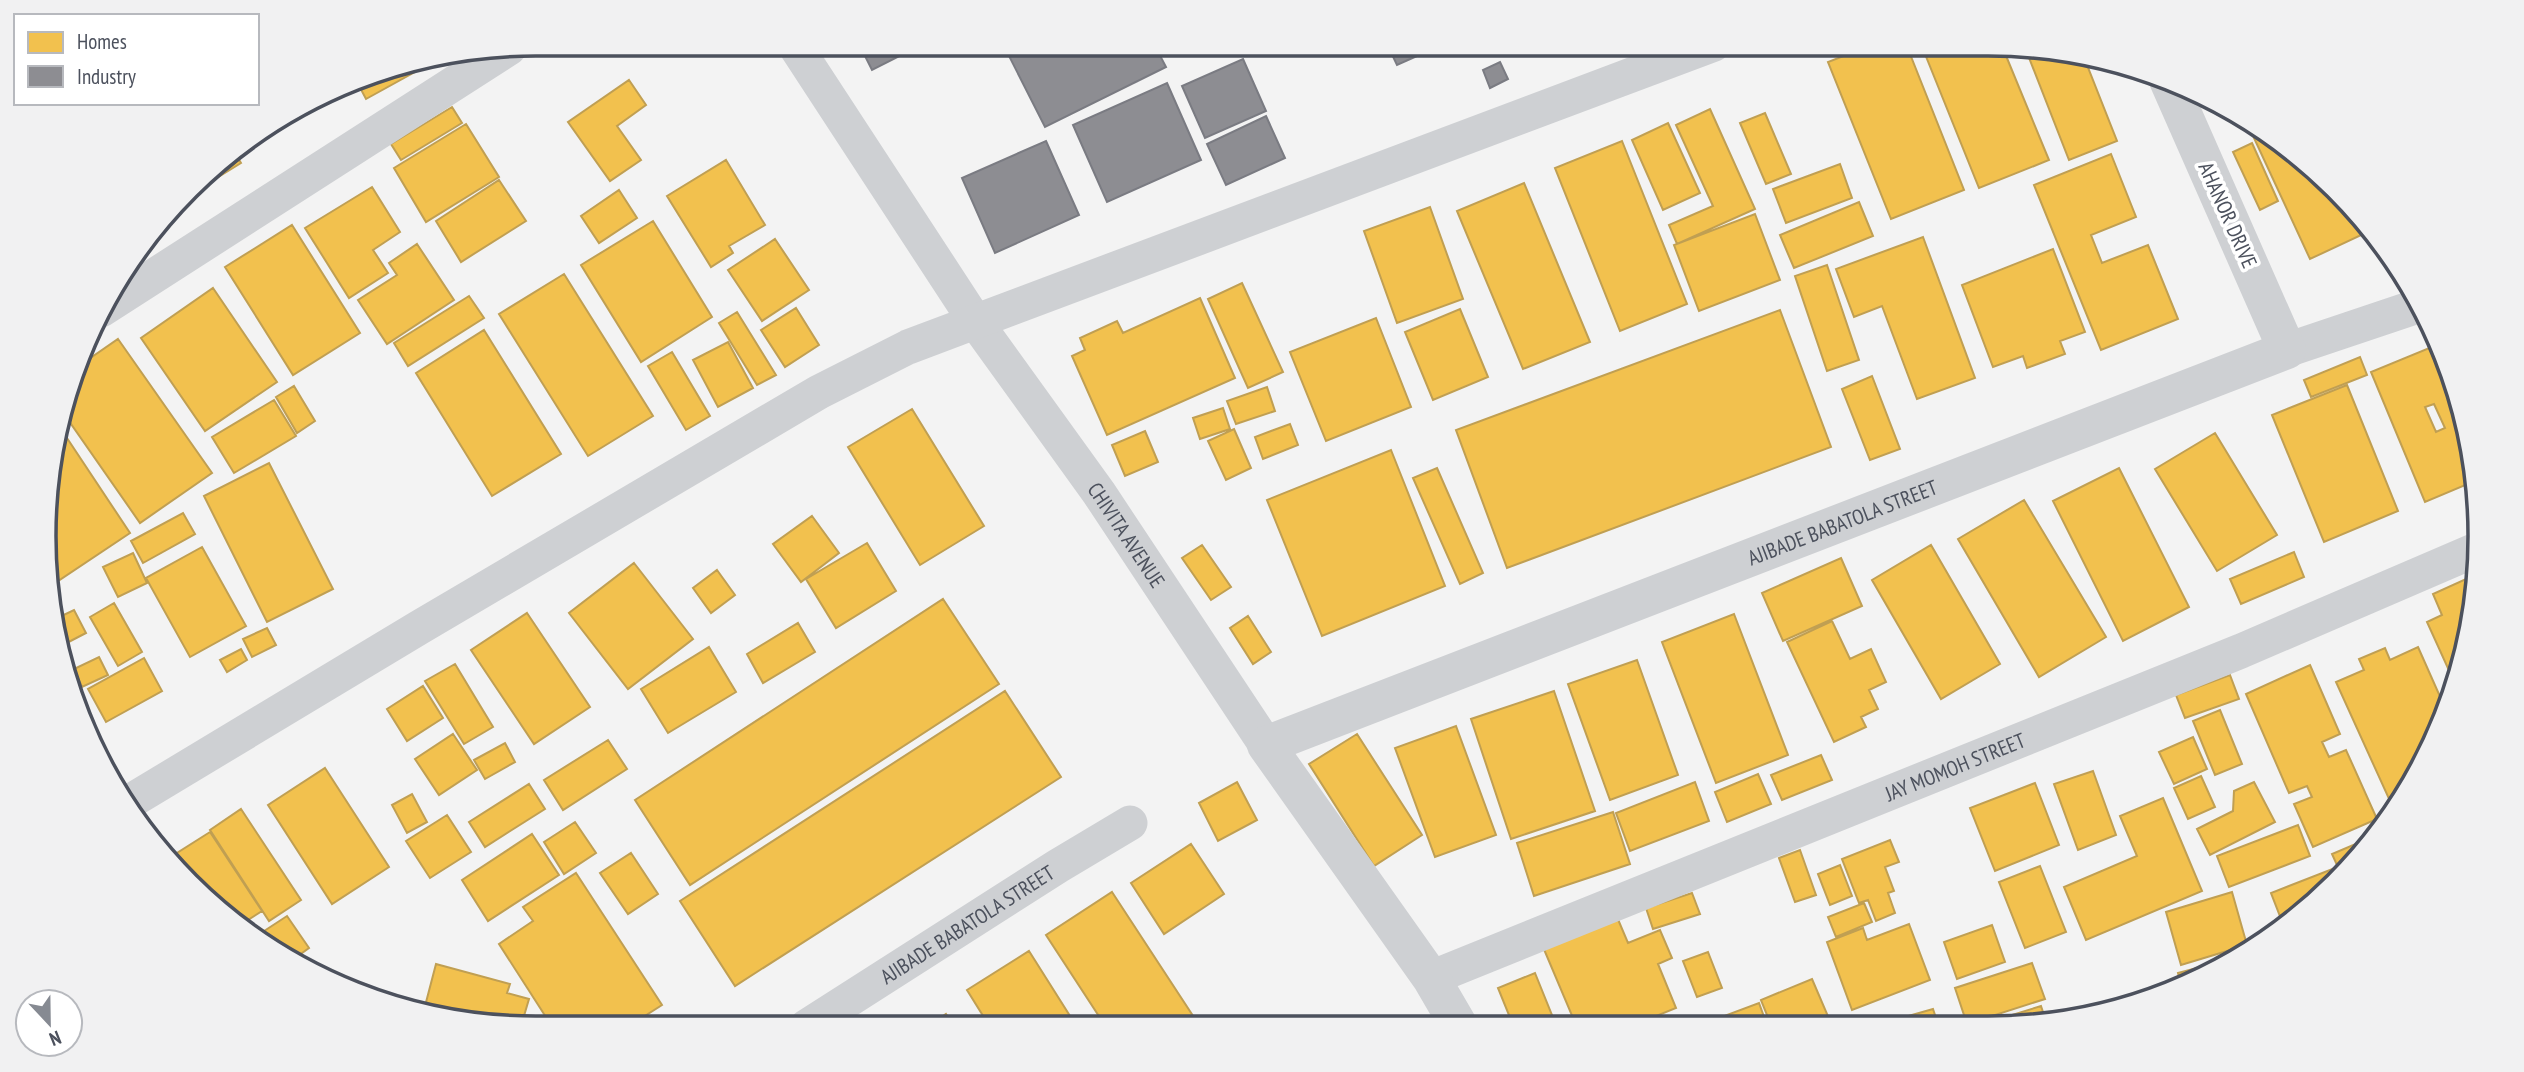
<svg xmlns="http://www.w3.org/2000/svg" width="2524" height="1072" font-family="'PT Sans Narrow',sans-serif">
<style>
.homes{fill:#f2c14e;stroke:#c09f52;stroke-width:2;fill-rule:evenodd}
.industry{fill:#8d8d92;stroke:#7a7b82;stroke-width:2}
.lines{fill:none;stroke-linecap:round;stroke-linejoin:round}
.minor{stroke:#ced0d3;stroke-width:35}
.tertiary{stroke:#ced0d3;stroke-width:38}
.labels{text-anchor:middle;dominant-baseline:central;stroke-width:7;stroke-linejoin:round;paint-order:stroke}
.street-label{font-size:21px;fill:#4c515d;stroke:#fff}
.rim{fill:none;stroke:#4c515d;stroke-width:3.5}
</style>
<rect width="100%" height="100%" fill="#f3f3f3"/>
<path class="homes" d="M1874,44H1906L1964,190L1891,219L1828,62Z
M1921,44H1988L2002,46L2049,160L1979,188Z
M2026,50L2085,60L2117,141L2069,160Z
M420,63L422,68L366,99L356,80L377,70Z
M629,80L646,105L617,126L641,160L610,181L568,122Z
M452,107L462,123L401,160L391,144Z
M1710,109L1755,209L1677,244L1669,225L1713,206L1676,125Z
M1765,113L1791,174L1766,184L1740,123Z
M1668,123L1700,193L1663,210L1632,140Z
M2253,123L2312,166L2372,230L2310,259L2248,125Z
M466,124L499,177L426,222L394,168Z
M1622,141L1687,304L1620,331L1555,168Z
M2252,143L2278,201L2260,210L2233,152Z
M233,150L241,163L186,197L212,166Z
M2111,154L2136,217L2091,235L2102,263L2148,245L2178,319L2101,350L2034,185Z
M726,160L765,225L729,246L733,253L711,267L667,196Z
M1840,164L1852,198L1786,223L1773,189Z
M499,180L526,221L461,262L436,221Z
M1524,183L1590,342L1523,369L1457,211Z
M372,187L400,232L373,250L388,273L349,298L305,228Z
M619,190L637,218L599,243L581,216Z
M1859,202L1873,236L1794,268L1780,235Z
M1430,207L1463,299L1397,323L1364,231Z
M1755,214L1780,280L1699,311L1674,245Z
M653,221L712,317L641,362L581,265Z
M292,225L360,333L293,375L225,267Z
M1923,237L1975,378L1917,399L1882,306L1854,317L1836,269Z
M775,239L809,290L762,321L728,270Z
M417,244L454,300L387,344L358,300L397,275L389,263Z
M2053,249L2085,332L2060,341L2065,354L2027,368L2023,356L1993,367L1962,285Z
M1827,265L1859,360L1827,371L1795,276Z
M564,274L653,416L588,456L499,314Z
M1242,283L1283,372L1248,388L1208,299Z
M213,288L277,382L205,431L141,338Z
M469,296L484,318L408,366L394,343Z
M1200,298L1235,378L1107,435L1072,356L1085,350L1080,338L1117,321L1123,333Z
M796,308L819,345L785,367L761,330Z
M1460,309L1488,377L1433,400L1405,332Z
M1780,310L1831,447L1507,568L1456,430Z
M737,312L776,375L757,385L719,323Z
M1376,318L1411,407L1326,441L1290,352Z
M484,330L561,454L492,496L416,373Z
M118,339L212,473L140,523L62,411L73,370Z
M728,342L753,388L718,407L693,360Z
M2439,344L2463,408L2475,481L2425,502L2371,372ZM2434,404L2445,428L2436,432L2425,407Z
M672,352L710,416L686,430L648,366Z
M2360,357L2367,375L2311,397L2304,380Z
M1872,376L1900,449L1870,460L1842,389Z
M2347,385L2398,511L2324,542L2272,415Z
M294,386L315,421L297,433L276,397Z
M1267,387L1275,411L1236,424L1227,401Z
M274,400L296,436L234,473L212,437Z
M1223,408L1230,429L1200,439L1193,418Z
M912,409L984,526L920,565L848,447Z
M1290,424L1298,445L1263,459L1255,437Z
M59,426L130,533L55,583L51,577L48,471Z
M1234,429L1251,468L1226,480L1208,441Z
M1145,431L1158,462L1125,476L1112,445Z
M2215,433L2277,535L2217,571L2155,469Z
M1391,450L1445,586L1322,636L1267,500Z
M269,463L333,589L267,622L204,496Z
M1437,468L1483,573L1460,584L1413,478Z
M2119,468L2189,607L2123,641L2053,501Z
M2024,500L2106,637L2039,677L1958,539Z
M183,513L195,534L143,563L131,541Z
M812,516L839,553L801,582L773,544Z
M867,543L896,591L836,628L806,579Z
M1202,545L1231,587L1211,600L1182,558Z
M1931,545L2000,664L1941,699L1872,580Z
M202,547L246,626L190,657L146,578Z
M2294,552L2304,577L2241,604L2230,579Z
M133,553L147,583L118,597L103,567Z
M1841,558L1862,606L1783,641L1762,593Z
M634,563L693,639L628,689L569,613Z
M717,570L735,595L711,613L693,588Z
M2477,574L2476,600L2456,686L2427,622L2442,615L2433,594Z
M943,599L999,684L690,885L635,800Z
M114,603L142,652L118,666L90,617Z
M74,610L86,633L59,647L53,632V620Z
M527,613L590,707L534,744L471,650Z
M1734,614L1788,755L1716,783L1662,642Z
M1248,616L1271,652L1253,664L1230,628Z
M1832,621L1850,659L1871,649L1886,682L1869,690L1878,709L1861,717L1866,727L1834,742L1787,642Z
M798,623L815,652L763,683L747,654Z
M267,628L276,645L252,657L243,639Z
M709,647L736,692L668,733L641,689Z
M2418,647L2446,710L2405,794L2390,801L2336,682L2364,670L2359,659L2385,648L2390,660Z
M241,649L247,660L227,672L220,660Z
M99,657L108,675L82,687L74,669Z
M144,658L162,691L106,722L88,689Z
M1637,660L1678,775L1610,800L1568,684Z
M455,664L493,727L464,744L425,681Z
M2310,665L2340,734L2322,742L2329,757L2346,750L2377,819L2313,847L2294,804L2312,797L2307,786L2289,793L2246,694Z
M2230,675L2239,699L2185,718L2176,695Z
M423,686L443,718L407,741L387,709Z
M1005,691L1061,777L735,986L680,901Z
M1554,691L1595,811L1511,839L1471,719Z
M2220,710L2242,764L2215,775L2193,721Z
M1456,726L1496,835L1435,857L1395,748Z
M453,734L477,770L439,795L415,759Z
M1357,734L1422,835L1374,866L1309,764Z
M2193,737L2207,769L2174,784L2159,752Z
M608,740L627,769L563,810L544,780Z
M505,743L515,762L485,779L474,760Z
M1821,755L1832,780L1782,800L1771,775Z
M325,768L389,867L332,904L268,805Z
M2093,771L2116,835L2078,850L2054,784Z
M1758,774L1771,804L1727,822L1715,792Z
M2201,776L2215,807L2188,819L2174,788Z
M1237,782L1257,820L1218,841L1199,803Z
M1695,782L1709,821L1630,851L1616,813Z
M2254,782L2275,822L2210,855L2197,829L2233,811L2234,791Z
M2035,783L2059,845L1995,871L1970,808Z
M529,784L545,809L485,847L469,822Z
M412,794L427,822L407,833L392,805Z
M2163,798L2202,891L2086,940L2064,887L2137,856L2120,816Z
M241,809L301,900L269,921L210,830Z
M1613,812L1630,864L1534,896L1517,843Z
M447,815L471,852L430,878L406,841Z
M575,822L596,853L564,874L544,842Z
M2298,825L2310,856L2229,887L2217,856Z
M210,832L262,911L237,927L166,860Z
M532,834L559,875L488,921L462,880Z
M1890,840L1899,862L1885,867L1894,891L1888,893L1895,913L1876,921L1868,900L1859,903L1842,859Z
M2365,840L2367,844L2341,874L2332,854Z
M1191,844L1224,894L1164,934L1131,883Z
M1800,850L1816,895L1795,902L1779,858Z
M631,853L658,894L628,914L600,873Z
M1840,865L1852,896L1830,905L1818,874Z
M2040,866L2066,932L2025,948L1999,882Z
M2335,868L2339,876L2312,906L2283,924L2271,893Z
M576,873L662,1005L626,1028H553L499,944L533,921L523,907Z
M1112,892L1199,1025L1197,1026L1106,1027L1046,935Z
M2232,892L2247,945L2181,965L2166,912Z
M1692,893L1700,914L1653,929L1646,908Z
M1864,903L1872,922L1836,937L1828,917Z
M287,916L309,948L295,958L255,937Z
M1617,917L1628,943L1660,930L1672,958L1658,964L1676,1008L1634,1025H1576L1543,947Z
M1909,924L1930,980L1852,1010L1827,942L1863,928L1867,940Z
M1992,925L2005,962L1957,979L1944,942Z
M1029,951L1077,1027H990L967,990Z
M1708,952L1722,988L1697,997L1683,961Z
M2235,958L2205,978L2181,985L2178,973Z
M2032,963L2045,999L1967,1024L1955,988Z
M436,964L510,984L507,993L529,999L521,1026L424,1010Z
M1535,973L1556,1025H1513L1498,988Z
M1812,979L1830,1021L1820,1025H1771L1761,1000Z
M1759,1003L1767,1025H1713L1711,1021Z
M2041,1006L2047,1024H1983Z
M1933,1009L1938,1024H1880Z
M946,1014L955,1027H927Z"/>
<path class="industry" d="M859,44H923L872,70Z
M1003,44H1154L1166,67L1045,127Z
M1387,44H1444L1397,65Z
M1243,59L1266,111L1205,138L1182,86Z
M1500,62L1508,79L1490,88L1483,70Z
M1167,83L1201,160L1107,202L1073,125Z
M1266,116L1285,158L1226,185L1207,144Z
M1046,141L1079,215L995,253L962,178Z"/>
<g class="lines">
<g class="minor">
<path id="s1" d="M794,44L975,321L1099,493L1266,745"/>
<path d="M101,310L509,48"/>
<path d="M2287,350L2421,305"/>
<path d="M126,804L420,627L819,392L908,347L1714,44"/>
<path id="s2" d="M1431,978L2241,651L2478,549"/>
<path id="s3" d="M806,1027L1058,866L1130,823"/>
</g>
<path class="tertiary" id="s4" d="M1459,1026L1431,978L1266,745L2287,350L2168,80"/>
</g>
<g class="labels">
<g class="street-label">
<text transform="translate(2228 215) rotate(66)">AHANOR DRIVE</text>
<text stroke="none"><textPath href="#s4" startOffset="959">AJIBADE BABATOLA STREET</textPath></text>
<text stroke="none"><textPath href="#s1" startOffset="593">CHIVITA AVENUE</textPath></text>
<text stroke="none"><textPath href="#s2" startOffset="565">JAY MOMOH STREET</textPath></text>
<text stroke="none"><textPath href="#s3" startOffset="191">AJIBADE BABATOLA STREET</textPath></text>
</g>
</g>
<path d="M0 0H2524V1072H0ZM536 56H1988A480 480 0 0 1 2468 536V536A480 480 0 0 1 1988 1016H536A480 480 0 0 1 56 536V536A480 480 0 0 1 536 56Z" fill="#f1f1f2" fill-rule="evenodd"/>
<path class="rim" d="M536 56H1988A480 480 0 0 1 2468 536V536A480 480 0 0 1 1988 1016H536A480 480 0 0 1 56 536V536A480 480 0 0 1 536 56Z"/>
<rect x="14" y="14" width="245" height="91" fill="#ffffff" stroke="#b7b9be" stroke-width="2"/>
<rect x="28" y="32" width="35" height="21" fill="#f2c14e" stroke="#b7b9be" stroke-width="2"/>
<text x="77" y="49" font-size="21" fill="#4c515d">Homes</text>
<rect x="28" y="66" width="35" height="21" fill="#8d8d92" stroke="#b7b9be" stroke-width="2"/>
<text x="77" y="84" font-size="21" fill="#4c515d">Industry</text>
<g transform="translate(49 1023) rotate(158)"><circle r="33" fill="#ffffff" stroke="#b7b9be" stroke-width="2"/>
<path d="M0-5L12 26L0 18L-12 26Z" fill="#868a92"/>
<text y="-10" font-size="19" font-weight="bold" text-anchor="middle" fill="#4c515d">N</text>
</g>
</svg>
